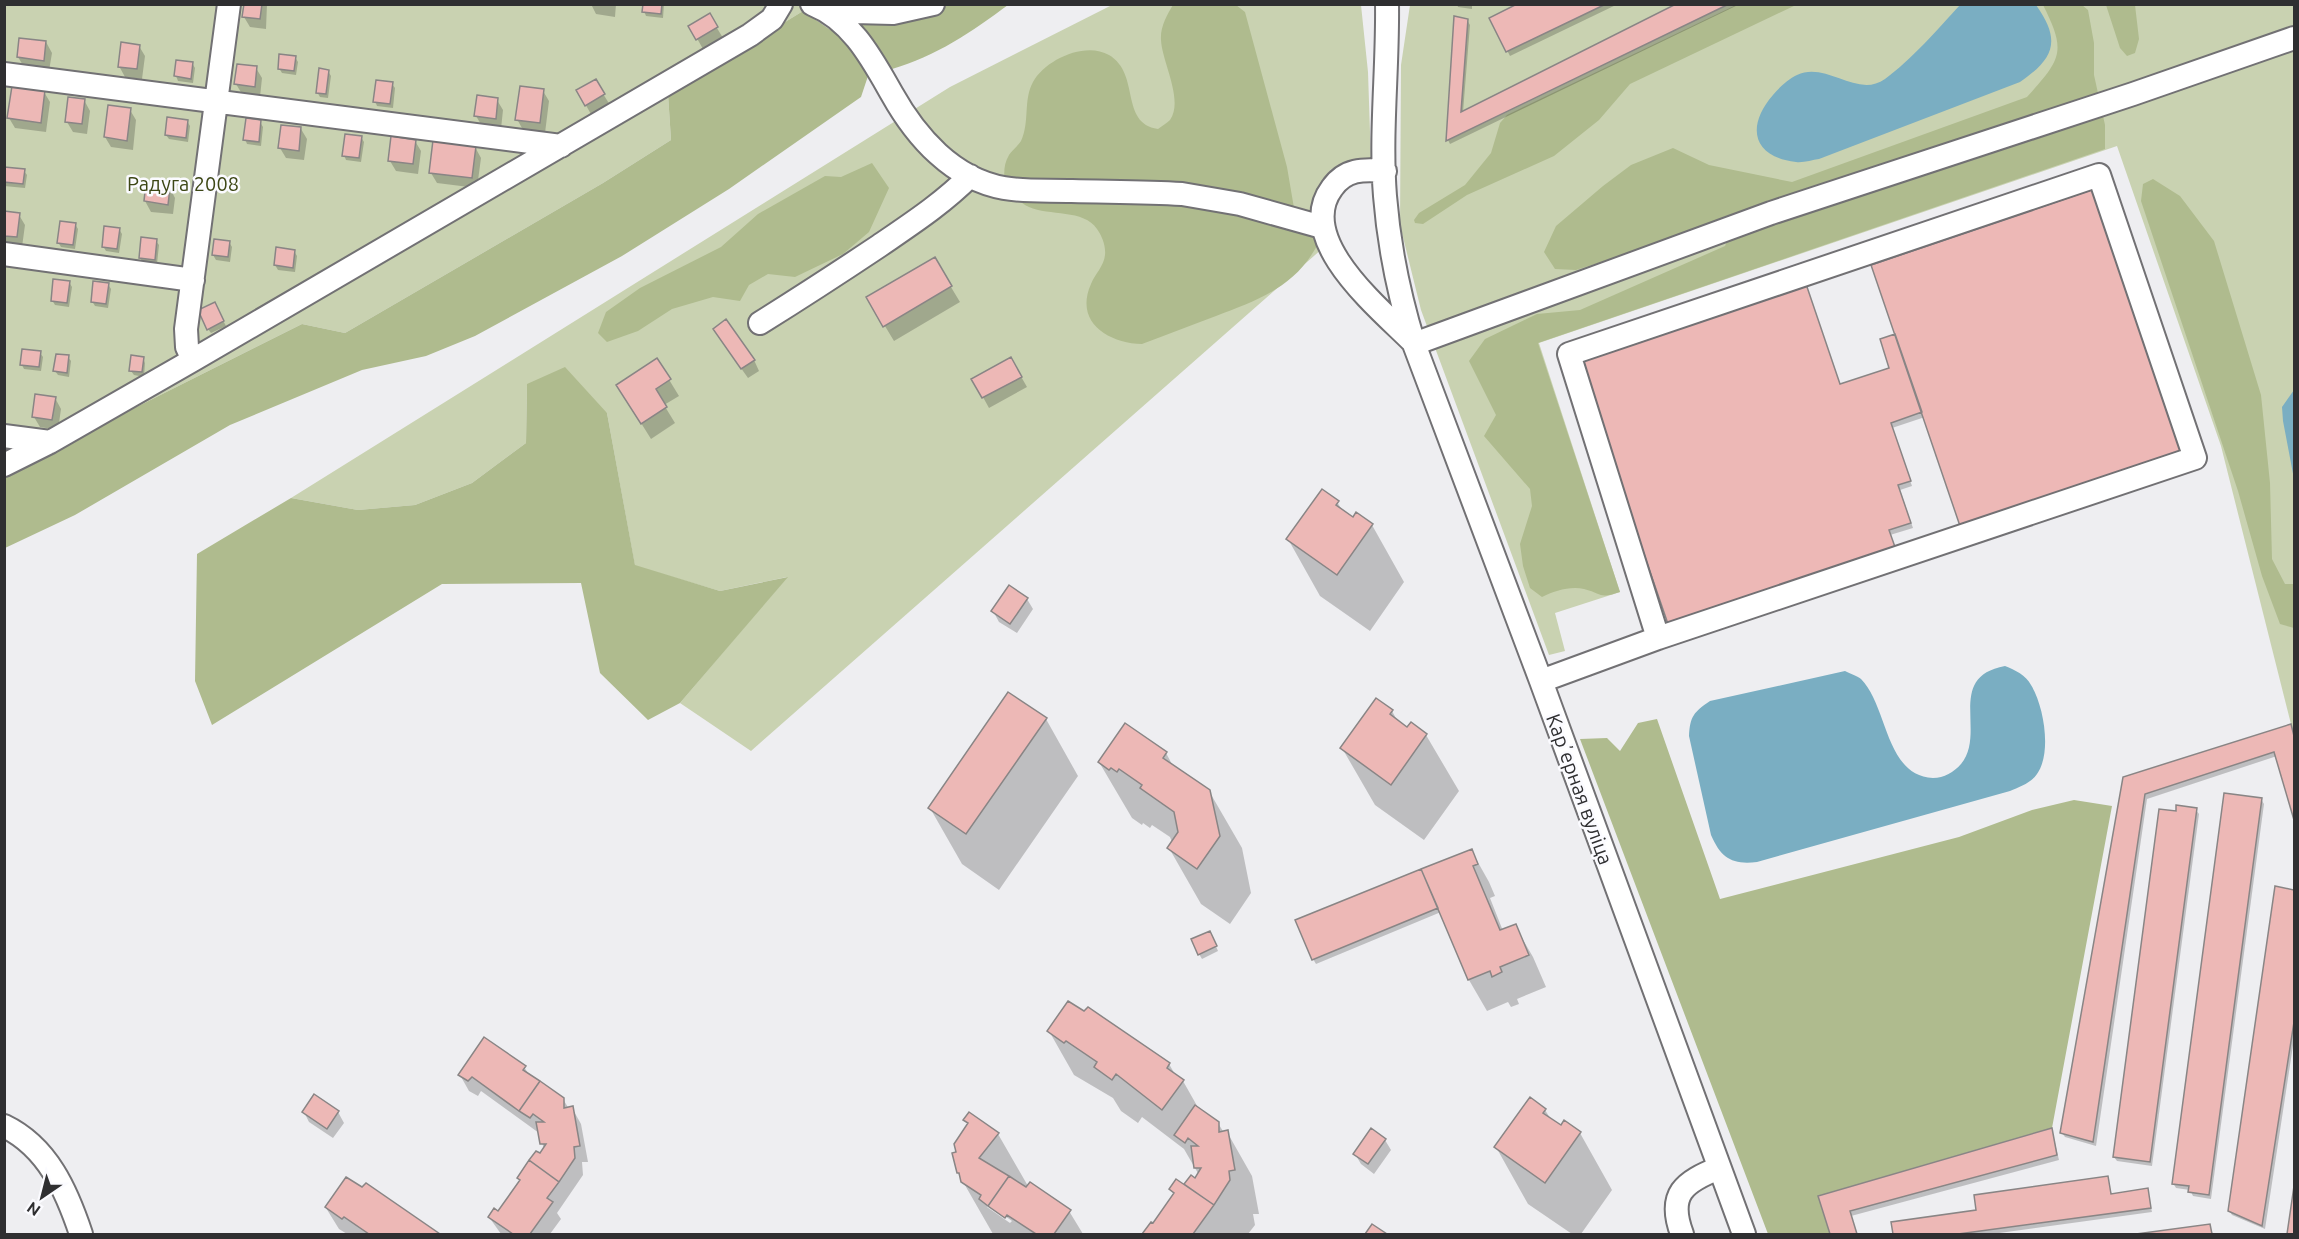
<svg xmlns="http://www.w3.org/2000/svg" width="2299" height="1239" font-family="Ubuntu,sans-serif">
<style>
.green{fill:#c9d2b1}
.forest{fill:#afbb8e}
.water{fill:#7aaec2}
.shadow{fill:#0003;fill-rule:evenodd}
.building{fill:#edb8b6;stroke:#898585;stroke-width:1.5}
.lines{fill:none;stroke-linecap:round;stroke-linejoin:round}
.minor-casing{stroke:#727174;stroke-width:26}
.minor{stroke:#fff;stroke-width:22}
.labels{text-anchor:middle;dominant-baseline:central;stroke-width:5;stroke-linejoin:round;paint-order:stroke}
.park-label{font-size:20px;fill:#3d4715;stroke:#fbfbff}
.street-label{font-size:20px;fill:#2f2f31;stroke:#fbfbff}
</style>
<rect width="100%" height="100%" fill="#eeeef1"/>
<path class="green" d="M5,5H802L803,11L668,94L671,140L603,183L345,333L302,324L5,473Z
M1112,5H1361L1368,72L1371,162L1331,169L1311,205L1323,248L751,751L680,703L787,577L720,591L635,566L607,413L527,384L526,443L472,483L415,505L358,510L291,498L950,87Z
M1410,5H2294V736L2221,446L2117,146L1539,343L1620,592L1555,613L1565,651L1549,655L1421,310L1400,225L1401,65Z"/>
<path class="forest" d="M824,5H1008C973,31 935,57 892,69L860,25Z
M1173,5H1236L1245,12L1287,167L1294,208L1314,229L1319,242C1296,287 1260,299 1216,316C1191,325 1167,335 1142,344C1108,343 1074,322 1091,284C1095,274 1104,266 1105,255C1106,246 1102,236 1097,229C1084,209 1049,216 1029,207C1019,203 1012,194 1005,186C1004,175 1003,165 1009,155C1012,150 1018,146 1021,141C1030,122 1023,100 1033,82C1045,60 1085,41 1109,55C1141,74 1119,123 1158,129C1162,126 1167,123 1170,120C1184,100 1162,62 1161,40C1160,27 1167,15 1173,5Z
M1736,5H1796L1630,84L1599,120L1554,156L1467,195L1423,224L1415,223L1414,220L1419,213L1465,185L1491,153L1500,123L1507,115Z
M2043,5H2082L2088,10L2094,43V75L2105,125V149L1538,343L1620,592C1599,599 1603,594 1584,589C1570,586 1554,591 1542,597L1530,588L1523,566L1520,544L1532,506L1530,489L1484,436L1496,415L1469,361L1485,339L1537,314L1580,310L1725,246L1736,219L1576,270L1555,269L1544,252L1556,226L1603,186L1631,165L1673,148L1709,165L1792,182L2027,97C2061,59 2067,52 2043,5Z
M2106,5H2135L2139,39L2135,53L2127,56L2120,48Z
M803,11L845,40L869,73L861,97L729,189L622,256L475,336L426,356L362,370L230,425L75,515L5,548V473L302,324L345,333L603,183L671,140L668,94Z
M872,163L889,188L869,232L843,254L795,277L768,274L749,285L740,301L713,297L672,309L638,331L607,342L598,333L606,312L640,288L721,247L758,214L825,176L841,177Z
M2153,179L2180,196L2214,241L2261,395L2270,483L2272,559L2285,584H2294V628L2280,624L2262,576L2238,491L2141,201L2143,184Z
M565,367L607,413L635,565L720,591L788,577L680,703L648,720L600,673L581,583L442,584L212,725L195,681L197,554L291,498L358,510L415,505L472,483L526,443L527,384Z
M1657,719L1720,899L1959,837L2032,810L2074,800L2112,806L2052,1128L1818,1196L1830,1234H1768L1580,739L1607,738L1620,751L1638,723Z"/>
<path class="water" d="M1960,5H2036C2061,40 2055,58 2020,82L1819,159C1812,160 1803,163 1796,162C1752,157 1746,126 1773,95C1779,88 1788,79 1797,75C1827,61 1857,99 1885,79C1911,60 1938,29 1960,5Z
M2294,390V479L2283,421L2282,407Z
M2005,666C2015,670 2026,675 2031,685C2044,706 2052,753 2037,774C2031,783 2019,787 2010,791L1757,862C1732,865 1721,858 1711,835L1689,736C1690,716 1694,712 1710,701L1845,671C1850,674 1858,676 1861,679C1888,706 1885,776 1933,778C1944,778 1954,772 1961,764C1987,733 1945,677 2005,666Z"/>
<path class="shadow" d="M245,4H267L266,29L250,27L244,17Z
M591,4H616L615,17L596,14Z
M645,4H664L663,18L646,16L644,11Z
M1457,4H1472V9L1458,7Z
M1521,4H1618L1510,56L1491,19Z
M1680,4H1740L1450,144L1448,140L1467,20L1470,25L1463,112Z
M709,15L723,38L703,49L690,26Z
M46,42L52,53L49,71L24,67L18,57Z
M139,46L145,56L142,79L125,77L119,66Z
M295,57L298,62L296,75L282,73L279,68Z
M192,63L195,68L193,83L178,81L176,76Z
M256,68L262,78L260,97L242,94L236,84Z
M328,71L331,76L328,98L320,97L317,92Z
M595,81L610,105L592,116L578,91Z
M392,84L395,88L393,108L377,106L375,101Z
M543,91L549,101L545,133L523,130L517,119Z
M44,92L50,102L46,132L15,128L9,118Z
M84,100L90,111L87,134L73,132L67,122Z
M497,100L503,110L501,129L482,126L476,116Z
M130,110L136,120L133,150L111,147L105,137Z
M187,121L190,126L188,142L169,139L166,135Z
M260,122L263,127L261,146L247,144L245,139Z
M301,129L307,139L304,160L286,158L280,148Z
M361,137L364,142L361,162L346,160L344,155Z
M415,141L421,151L418,174L396,171L390,161Z
M475,147L481,158L477,188L437,183L431,173Z
M4,168L24,171L27,175L25,188L4,186Z
M170,188L175,198L173,214L151,212L145,201Z
M4,213L19,215L25,225L22,247L4,245Z
M75,224L78,229L75,249L61,247L58,242Z
M119,229L122,234L119,253L106,251L103,246Z
M156,241L159,245L157,264L143,262L140,258Z
M229,242L232,247L230,262L216,260L213,255Z
M294,251L297,256L295,272L278,270L275,265Z
M934,259L960,302L894,341L868,298Z
M69,282L72,287L69,307L55,305L52,300Z
M108,284L111,289L108,308L95,306L92,301Z
M217,309L226,326L211,333L208,329Z
M721,340L754,360L759,371L748,378Z
M40,353L43,357L41,371L24,369L22,365Z
M68,357L71,361L69,377L58,375L55,371Z
M143,358L145,363L144,377L134,375L131,371Z
M1011,359L1027,387L989,408L973,379Z
M657,360L679,396L664,405L675,423L651,439L618,386Z
M1891,369L1925,417L1892,428L1912,486L1900,490L1913,528L1890,535L1840,386Z
M55,398L61,409L58,430L40,427L34,417Z
M1337,502L1344,513L1353,520L1372,525L1404,582L1370,631L1320,596L1288,539Z
M1027,599L1033,609L1017,633L999,622L993,611Z
M1392,711L1398,722L1407,729L1426,735L1459,791L1424,840L1375,805L1342,748Z
M1046,719L1078,776L999,890L962,864L930,808Z
M2290,726L2294,736V815L2277,756L2147,799L2096,1146L2065,1137L2062,1133L2125,779Z
M1166,753L1173,766L1209,791L1242,848L1251,893L1230,924L1201,904L1169,848L1172,842L1170,837L1152,825L1150,828L1143,823L1142,825L1132,818L1099,762Z
M2261,799L2264,804L2211,1199L2193,1196L2190,1190L2176,1188L2173,1183Z
M2196,810L2199,814L2152,1166L2117,1161L2114,1157L2177,813Z
M1471,850L1489,882L1495,896L1490,898L1503,931L1515,926L1533,957L1546,987L1517,999L1519,1004L1511,1007L1508,1002L1487,1011L1469,980L1441,912L1316,964L1313,959Z
M2294,892V1039L2265,1229L2232,1215L2229,1210Z
M1212,937L1218,951L1202,959L1199,954Z
M1049,1031L1169,1064L1176,1076L1183,1081L1200,1111L1218,1123L1224,1133L1227,1132L1252,1176L1259,1214H1253L1255,1225L1248,1234H1144L1152,1224L1154,1225L1174,1195L1171,1189L1184,1186L1191,1177L1196,1180L1199,1175L1184,1149L1142,1117L1138,1123L1121,1111L1113,1098L1074,1075Z
M524,1067L530,1076L563,1099L569,1109L572,1108L581,1124L588,1162H582L583,1175L557,1213L561,1219L550,1234H501L489,1217L498,1213L544,1149L539,1133L481,1091L478,1096L469,1091L460,1075Z
M1545,1110L1552,1121L1561,1127L1580,1133L1612,1190L1581,1234H1572L1528,1204L1496,1147Z
M304,1112H338L344,1123L333,1138L309,1122Z
M965,1120L998,1134L1028,1186L1069,1211L1083,1234H993L958,1173V1154L968,1125ZM987,1203L1012,1221L1010,1223L987,1207Z
M2052,1130L2059,1160L1851,1216L1857,1234H1832L1820,1197Z
M1385,1140L1391,1150L1374,1174L1361,1164L1355,1154Z
M2107,1177L2112,1195L2147,1190L2152,1212L1992,1234H1894L1893,1223L1978,1211Z
M366,1185L437,1234H347L339,1229L326,1208L362,1189Z
M2294,1196V1234H2289Z
M2209,1226L2213,1234H2147Z"/>
<path class="building" d="M244,4H262L260,19L242,17Z
M643,4H662L661,14L642,12Z
M1517,4H1606L1506,52L1489,18Z
M1676,4H1729L1446,141L1454,16L1468,19L1461,112Z
M710,13L718,27L696,40L688,26Z
M19,38L46,41L44,61L17,57Z
M121,42L140,45L137,69L118,67Z
M279,54L296,56L294,71L278,69Z
M176,60L193,62L191,79L174,76Z
M237,64L257,66L255,87L234,84Z
M319,68L329,70L326,94L316,93Z
M596,79L605,94L585,106L576,90Z
M376,80L393,82L390,104L373,102Z
M12,86L45,90L41,123L7,118Z
M520,86L544,89L540,123L515,120Z
M477,95L498,98L496,119L474,116Z
M68,97L85,99L82,124L65,122Z
M108,105L131,108L127,141L104,137Z
M167,117L188,120L186,138L165,135Z
M246,118L261,120L259,142L243,140Z
M281,125L301,127L299,151L278,148Z
M345,134L362,136L359,158L342,156Z
M391,136L416,140L413,164L388,161Z
M433,140L476,146L472,178L429,173Z
M4,167L25,169L23,184L4,182Z
M146,183L170,187L168,205L144,201Z
M2094,189L2184,451L1960,526L1871,265Z
M4,211L20,213L17,237L4,236Z
M60,221L76,223L73,245L57,243Z
M104,226L120,228L117,249L102,247Z
M141,237L157,239L155,260L139,258Z
M214,239L230,241L228,257L212,255Z
M276,247L295,250L293,268L274,265Z
M935,257L952,286L883,327L866,297Z
M53,279L70,281L67,303L51,301Z
M93,281L109,283L106,304L91,302Z
M1805,281L1840,384L1889,368L1880,339L1895,334L1922,412L1891,423L1911,481L1898,485L1911,523L1889,530L1895,547L1668,624L1577,359Z
M215,302L224,321L207,330L198,310Z
M726,319L755,360L741,369L713,329Z
M22,349L41,351L39,367L20,365Z
M56,354L69,355L67,373L53,371Z
M131,355L144,357L142,372L129,371Z
M1011,357L1022,377L982,398L971,379Z
M657,358L671,379L656,389L667,407L641,424L616,385Z
M35,394L56,397L52,420L32,417Z
M1322,489L1339,501L1336,505L1353,517L1356,512L1373,524L1337,575L1286,539Z
M1009,585L1028,598L1010,624L991,611Z
M1008,692L1047,718L966,834L928,808Z
M1376,698L1393,710L1390,714L1407,727L1411,722L1427,734L1391,785L1340,748Z
M1125,723L1167,752L1163,758L1210,790L1220,836L1197,869L1167,848L1178,832L1174,812L1140,788L1142,785L1119,769L1117,772L1111,768L1109,770L1098,762Z
M2291,724L2294,736V820L2274,752L2145,794L2093,1142L2060,1133L2123,777Z
M2224,793L2262,798L2209,1195L2188,1192L2189,1186L2172,1184Z
M2176,805L2197,808L2150,1162L2113,1157L2159,809L2176,811Z
M1472,849L1478,864L1473,866L1500,930L1516,924L1529,955L1500,967L1502,972L1492,977L1490,971L1468,980L1421,869Z
M1421,869L1438,908L1312,960L1295,920Z
M2275,886L2294,890V1022L2262,1226L2228,1211Z
M1210,931L1217,946L1198,955L1191,939Z
M1068,1001L1084,1011L1088,1007L1170,1063L1167,1068L1184,1080L1162,1110L1116,1074L1112,1080L1094,1067L1097,1062L1066,1041L1064,1043L1047,1031Z
M484,1037L526,1066L523,1070L540,1081L519,1111L472,1077L468,1081L458,1075Z
M540,1081L564,1098V1108L573,1106L580,1146L574,1147L575,1158L559,1182L529,1160L536,1151L540,1153L546,1144H540L536,1122H544L533,1114L530,1118L519,1111Z
M314,1094L339,1111L327,1129L302,1112Z
M1530,1097L1546,1109L1543,1113L1561,1125L1564,1120L1581,1132L1545,1183L1494,1147Z
M1195,1105L1219,1122V1132L1228,1130L1235,1170L1229,1171L1230,1180L1214,1205L1184,1184L1191,1175L1195,1178L1201,1168H1194L1191,1146H1198L1188,1138L1185,1143L1174,1135Z
M969,1112L999,1133L979,1158L1009,1176L988,1206L979,1199L981,1195L961,1182L959,1173H957L952,1153L956,1152L954,1144L968,1123L963,1120Z
M1371,1128L1386,1139L1368,1164L1353,1154Z
M2052,1128L2057,1155L1850,1211L1857,1234H1830L1818,1196Z
M529,1160L559,1182L547,1198L553,1202L530,1234H513L488,1217L494,1208L498,1211L520,1180L517,1178Z
M1009,1176L1026,1187L1030,1182L1071,1210L1054,1234H1036L1007,1215L1005,1218L988,1206Z
M2108,1176L2111,1194L2148,1188L2151,1208L1958,1234H1893L1891,1222L1976,1210L1974,1195Z
M346,1177L362,1187L366,1183L440,1234H369L344,1217L342,1219L325,1207Z
M1176,1179L1214,1205L1193,1234H1142L1151,1222L1153,1223L1174,1193L1169,1189Z
M2294,1186V1234H2287Z
M1372,1224L1387,1234H1365Z
M2210,1224L2212,1234H2136Z"/>
<g class="lines">
<defs>
<path id="minor" d="M812,4C852,20 872,59 892,94C916,137 953,179 1004,188C1026,192 1050,190 1072,191C1109,192 1145,192 1182,194L1240,204L1322,227
M1387,4C1388,68 1380,133 1385,196C1389,247 1399,295 1414,344L1541,681L1744,1234
M824,8L854,12L893,13L933,4
M4,74L561,146
M1385,171C1363,169 1345,169 1332,188C1294,239 1379,308 1412,341
M4,254L193,280
M760,323C800,298 840,272 879,246C911,224 942,204 970,176
M1414,344L1771,213L2133,94L2294,38
M193,360L187,347L186,329L229,4
M4,436L50,442
M4,465L50,442L193,360L750,35L772,19L781,4
M1541,681L1658,638L2195,458L2099,175L1569,354L1658,638
M4,1126C48,1147 67,1192 81,1234
M1682,1234C1667,1194 1684,1182 1719,1168"/>
</defs>
<use href="#minor" class="minor-casing"/>
<use href="#minor" class="minor"/>
</g>
<g class="labels">
<g class="park-label">
<text x="183" y="183">Радуга 2008</text>
</g>
<g class="street-label">
<text transform="translate(1580 789) rotate(70)">Карʼерная вуліца</text>
</g>
</g>
<rect width="2299" height="1239" fill="none" stroke="#2f2f31" stroke-width="12"/>
<g transform="translate(42 1197) rotate(215)" stroke="#fbfbff" stroke-width="4.5" paint-order="stroke">
<path d="M0-4.5L10 22L0 15L-10 22Z" fill="#2f2f31"/>
<text y="-9" font-size="16" font-weight="bold" text-anchor="middle" fill="#2f2f31">N</text>
</g>
</svg>
